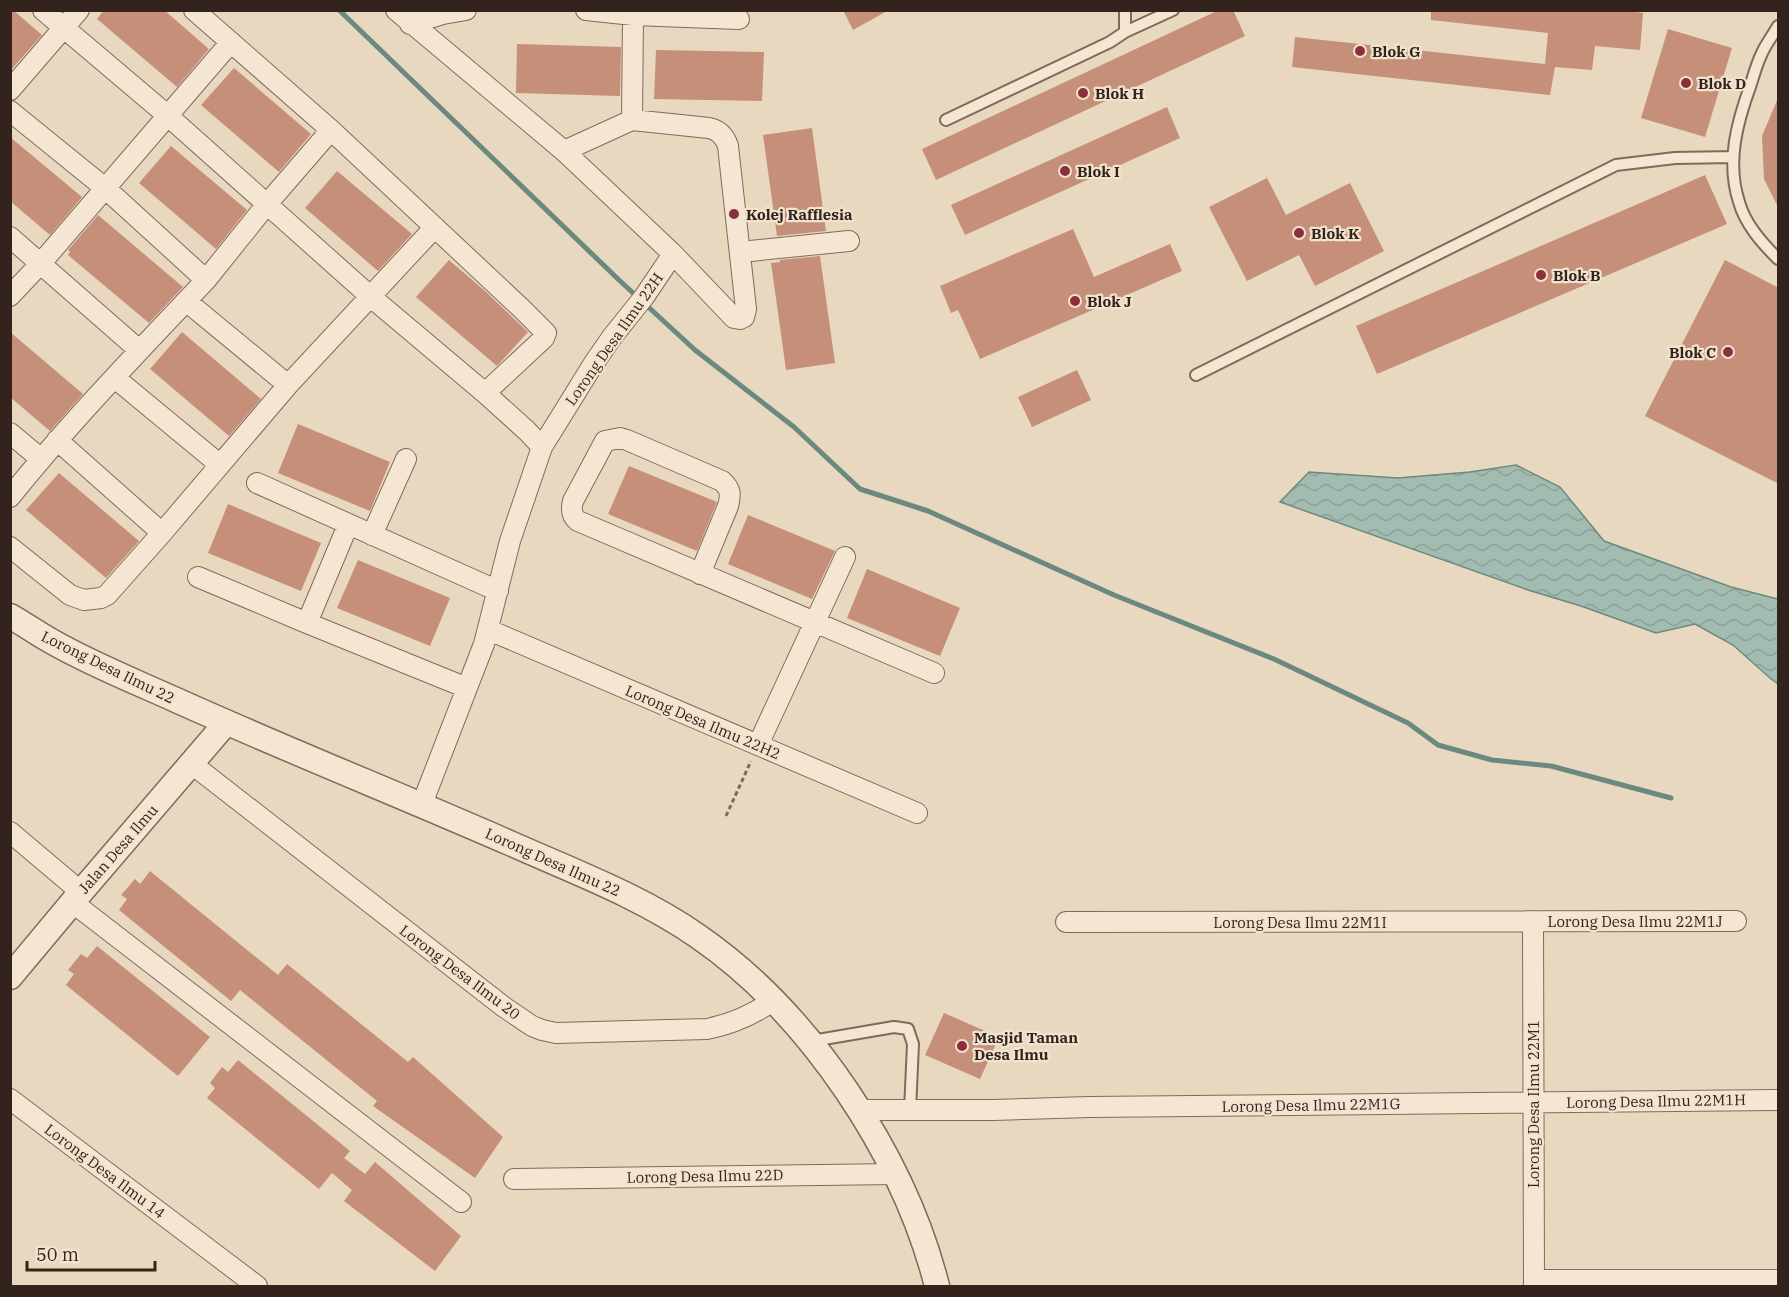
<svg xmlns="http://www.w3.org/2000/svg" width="1789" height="1297" font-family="'IBM Plex Serif',serif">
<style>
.water{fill:url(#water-waves);stroke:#6b897e;stroke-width:1.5}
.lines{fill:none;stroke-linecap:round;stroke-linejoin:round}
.stream{stroke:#6b897e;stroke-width:5}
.building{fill:#c58f79}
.service-casing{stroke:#816a5a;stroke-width:14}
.minor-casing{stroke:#816a5a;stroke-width:22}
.tertiary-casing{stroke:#816a5a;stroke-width:27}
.path{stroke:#816a5a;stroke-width:3;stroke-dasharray:4.5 3;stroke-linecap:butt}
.service{stroke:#f5e6d3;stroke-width:10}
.minor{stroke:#f5e6d3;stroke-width:20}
.tertiary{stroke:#f5e6d3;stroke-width:24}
.poi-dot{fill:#8b2f3b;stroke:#f2e3cf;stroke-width:2}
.labels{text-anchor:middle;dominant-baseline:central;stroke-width:4.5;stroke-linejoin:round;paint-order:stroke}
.poi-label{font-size:15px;font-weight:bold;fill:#32241d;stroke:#f2e3cf;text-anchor:start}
.street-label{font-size:15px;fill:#32241d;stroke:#f2e3cf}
</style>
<defs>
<pattern id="water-waves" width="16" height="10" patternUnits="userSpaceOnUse" patternTransform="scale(1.5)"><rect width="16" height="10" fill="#a3bcb1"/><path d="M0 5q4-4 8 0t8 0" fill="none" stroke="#8da198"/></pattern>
</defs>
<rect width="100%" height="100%" fill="#e9d8c0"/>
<path class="water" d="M1516,465L1560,487L1604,541L1731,587L1778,599V684L1770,678L1733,645L1695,624L1656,633L1581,606L1528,590L1280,502L1309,472L1398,478L1470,472Z"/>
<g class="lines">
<path class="stream" d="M339,10L619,280L695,350L794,427L860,489L928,511L1114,595L1274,659L1408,723L1438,745L1492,760L1551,766L1671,798"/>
</g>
<path class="building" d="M10,10H13L42,35L10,71Z
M104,10H164L209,49L177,87L97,19Z
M843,10H889L853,30Z
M1219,10H1233L1245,36L936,180L922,149Z
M1431,10H1619L1643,13L1640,50L1595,46L1592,70L1555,67L1550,95L1292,67L1295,37L1545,64L1548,33L1431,20Z
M1668,29L1732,48L1705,137L1641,118Z
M517,44L621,47L620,96L516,93Z
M656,50L764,52L762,101L654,99Z
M234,68L311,134L279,172L201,105Z
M1778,98H1779V209L1764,179L1762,136Z
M1167,107L1180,138L965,235L951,205Z
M812,128L826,231L777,236L763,135Z
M10,137L82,197L50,235L10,201Z
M171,146L247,210L216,249L139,183Z
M337,171L412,234L378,271L305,208Z
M1705,175L1727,224L1377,374L1356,326Z
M1267,178L1286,215L1350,183L1384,251L1315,286L1299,255L1247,281L1209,207Z
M98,215L183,287L149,323L68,255L70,252L68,250Z
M1073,229L1094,277L1170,244L1182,271L980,359L958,310L951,313L940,286Z
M820,256L835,363L786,370L771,263L780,262V260Z
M449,260L484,290L528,332L497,366L416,297Z
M1725,260L1779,288V484L1645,416Z
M10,332L83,394L50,431L10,397Z
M182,332L261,399L229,436L150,369Z
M1077,370L1091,400L1032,427L1018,397Z
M298,424L390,462L370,511L278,473Z
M629,466L717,502L697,551L608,514Z
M59,473L139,541L106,578L26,510Z
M228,504L321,543L301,591L208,553Z
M748,515L835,551L812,599L728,564Z
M358,560L450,598L430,646L337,608Z
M867,569L960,608L940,656L847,618Z
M150,871L278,975L287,964L408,1062L413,1057L503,1137L475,1178L373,1106L377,1101L240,990L231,1001L119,910L127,899L121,895L135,879L140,884Z
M97,946L210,1037L178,1076L66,985L74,974L68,970L81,954L87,958Z
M944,1013L999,1037L980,1079L925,1055Z
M238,1060L350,1151L344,1158L365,1174L375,1162L461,1236L435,1271L344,1201L352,1190L332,1173L319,1189L207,1098L215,1088L210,1083L222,1067L228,1072Z"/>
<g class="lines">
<defs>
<path id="service" d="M1778,26C1773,35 1766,44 1762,53C1757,63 1754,74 1751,84C1737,122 1726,162 1739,202C1745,224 1762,243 1778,259
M1125,32L1173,10
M946,120L1110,42L1125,32V10
M1196,375L1616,165L1675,158L1733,157
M812,1041L894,1027L908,1029L913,1044L910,1110"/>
<path id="minor" d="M43,10L167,115L371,297L485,393L527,431L542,447
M194,10L331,130L522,309L546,333L544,338L485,393
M396,10L564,151L673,254L644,297L612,337L594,363L542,447L510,541L484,644L422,804
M586,10L633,15L739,19
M410,24L443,14L466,10
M10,90L79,10
M10,111L105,188L206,280L267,204L331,130
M632,120L633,15
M564,151L632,120L709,128C719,130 725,137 728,146L746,309L744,317L740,319L734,318L673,254
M10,237L139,350
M740,252L849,241
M10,296L41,263L231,42
M186,301L288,385
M115,378L219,464
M10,433L41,459
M57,440L162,533
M257,483L498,591
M10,497C71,421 139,351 206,280
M372,535L406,459
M10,547L70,595L84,600L101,598L107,595L162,533L288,385L435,227
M700,574L728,506C731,495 731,489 722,481L627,440L620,438L605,441L573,501C571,509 571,516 578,521L934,673
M198,577L307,623L348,525
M307,623L467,688
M489,630L917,813
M758,745L845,557
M192,764L504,1007L532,1026L542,1030L556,1033L707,1029C732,1024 753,1015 774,1000
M10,832L81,892
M72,902L461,1202
M1533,921L1534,1286
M1066,922L1736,921
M10,1099L257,1286
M859,1110H993L1089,1107L1778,1100
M514,1179L896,1174
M1534,1280H1778"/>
<path id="tertiary" d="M10,616C24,624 37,633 51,641C91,664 134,681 176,700C287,750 400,795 512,844C575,872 642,897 699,937C810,1014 904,1156 937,1286
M10,977L81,892L226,723"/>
</defs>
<use href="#service" class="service-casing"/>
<use href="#minor" class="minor-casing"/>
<use href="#tertiary" class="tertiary-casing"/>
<path class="path" d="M726,816L751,761"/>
<use href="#service" class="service"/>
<use href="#minor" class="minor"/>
<use href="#tertiary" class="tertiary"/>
</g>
<g class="poi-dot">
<circle cx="1360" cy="51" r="6"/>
<circle cx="1686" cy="83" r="6"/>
<circle cx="1083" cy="93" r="6"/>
<circle cx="1065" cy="171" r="6"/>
<circle cx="734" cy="214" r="6"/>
<circle cx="1299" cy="233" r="6"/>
<circle cx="1541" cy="275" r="6"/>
<circle cx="1075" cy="301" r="6"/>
<circle cx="1728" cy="352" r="6"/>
<circle cx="962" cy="1046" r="6"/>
</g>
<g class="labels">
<g class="poi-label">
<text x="1372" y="51">Blok G</text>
<text x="1698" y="83">Blok D</text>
<text x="1095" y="93">Blok H</text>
<text x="1077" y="171">Blok I</text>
<text x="746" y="214">Kolej Rafflesia</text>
<text x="1311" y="233">Blok K</text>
<text x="1553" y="275">Blok B</text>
<text x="1087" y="301">Blok J</text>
<text x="1716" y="352" text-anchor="end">Blok C</text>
<text x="974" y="1037">Masjid Taman<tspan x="974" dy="17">Desa Ilmu</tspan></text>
</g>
<g class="street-label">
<text transform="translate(614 339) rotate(-55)">Lorong Desa Ilmu 22H</text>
<text transform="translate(108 667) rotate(26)">Lorong Desa Ilmu 22</text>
<text transform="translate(703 722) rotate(23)">Lorong Desa Ilmu 22H2</text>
<text transform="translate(118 849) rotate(-49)">Jalan Desa Ilmu</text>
<text transform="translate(553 862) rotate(24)">Lorong Desa Ilmu 22</text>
<text x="1635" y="921">Lorong Desa Ilmu 22M1J</text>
<text x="1300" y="922">Lorong Desa Ilmu 22M1I</text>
<text transform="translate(460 972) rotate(37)">Lorong Desa Ilmu 20</text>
<text transform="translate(1656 1101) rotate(-1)">Lorong Desa Ilmu 22M1H</text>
<text transform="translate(1533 1104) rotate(-90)">Lorong Desa Ilmu 22M1</text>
<text transform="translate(1311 1105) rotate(-1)">Lorong Desa Ilmu 22M1G</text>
<text transform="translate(105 1171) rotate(37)">Lorong Desa Ilmu 14</text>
<text transform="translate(705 1176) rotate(-1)">Lorong Desa Ilmu 22D</text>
</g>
</g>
<rect width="1789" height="1297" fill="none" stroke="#32241d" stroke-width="24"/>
<path d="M27 1261v9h128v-9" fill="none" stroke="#32241d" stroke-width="3"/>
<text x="36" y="1261" font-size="18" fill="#32241d" stroke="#f2e3cf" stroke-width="4.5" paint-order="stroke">50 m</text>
</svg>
